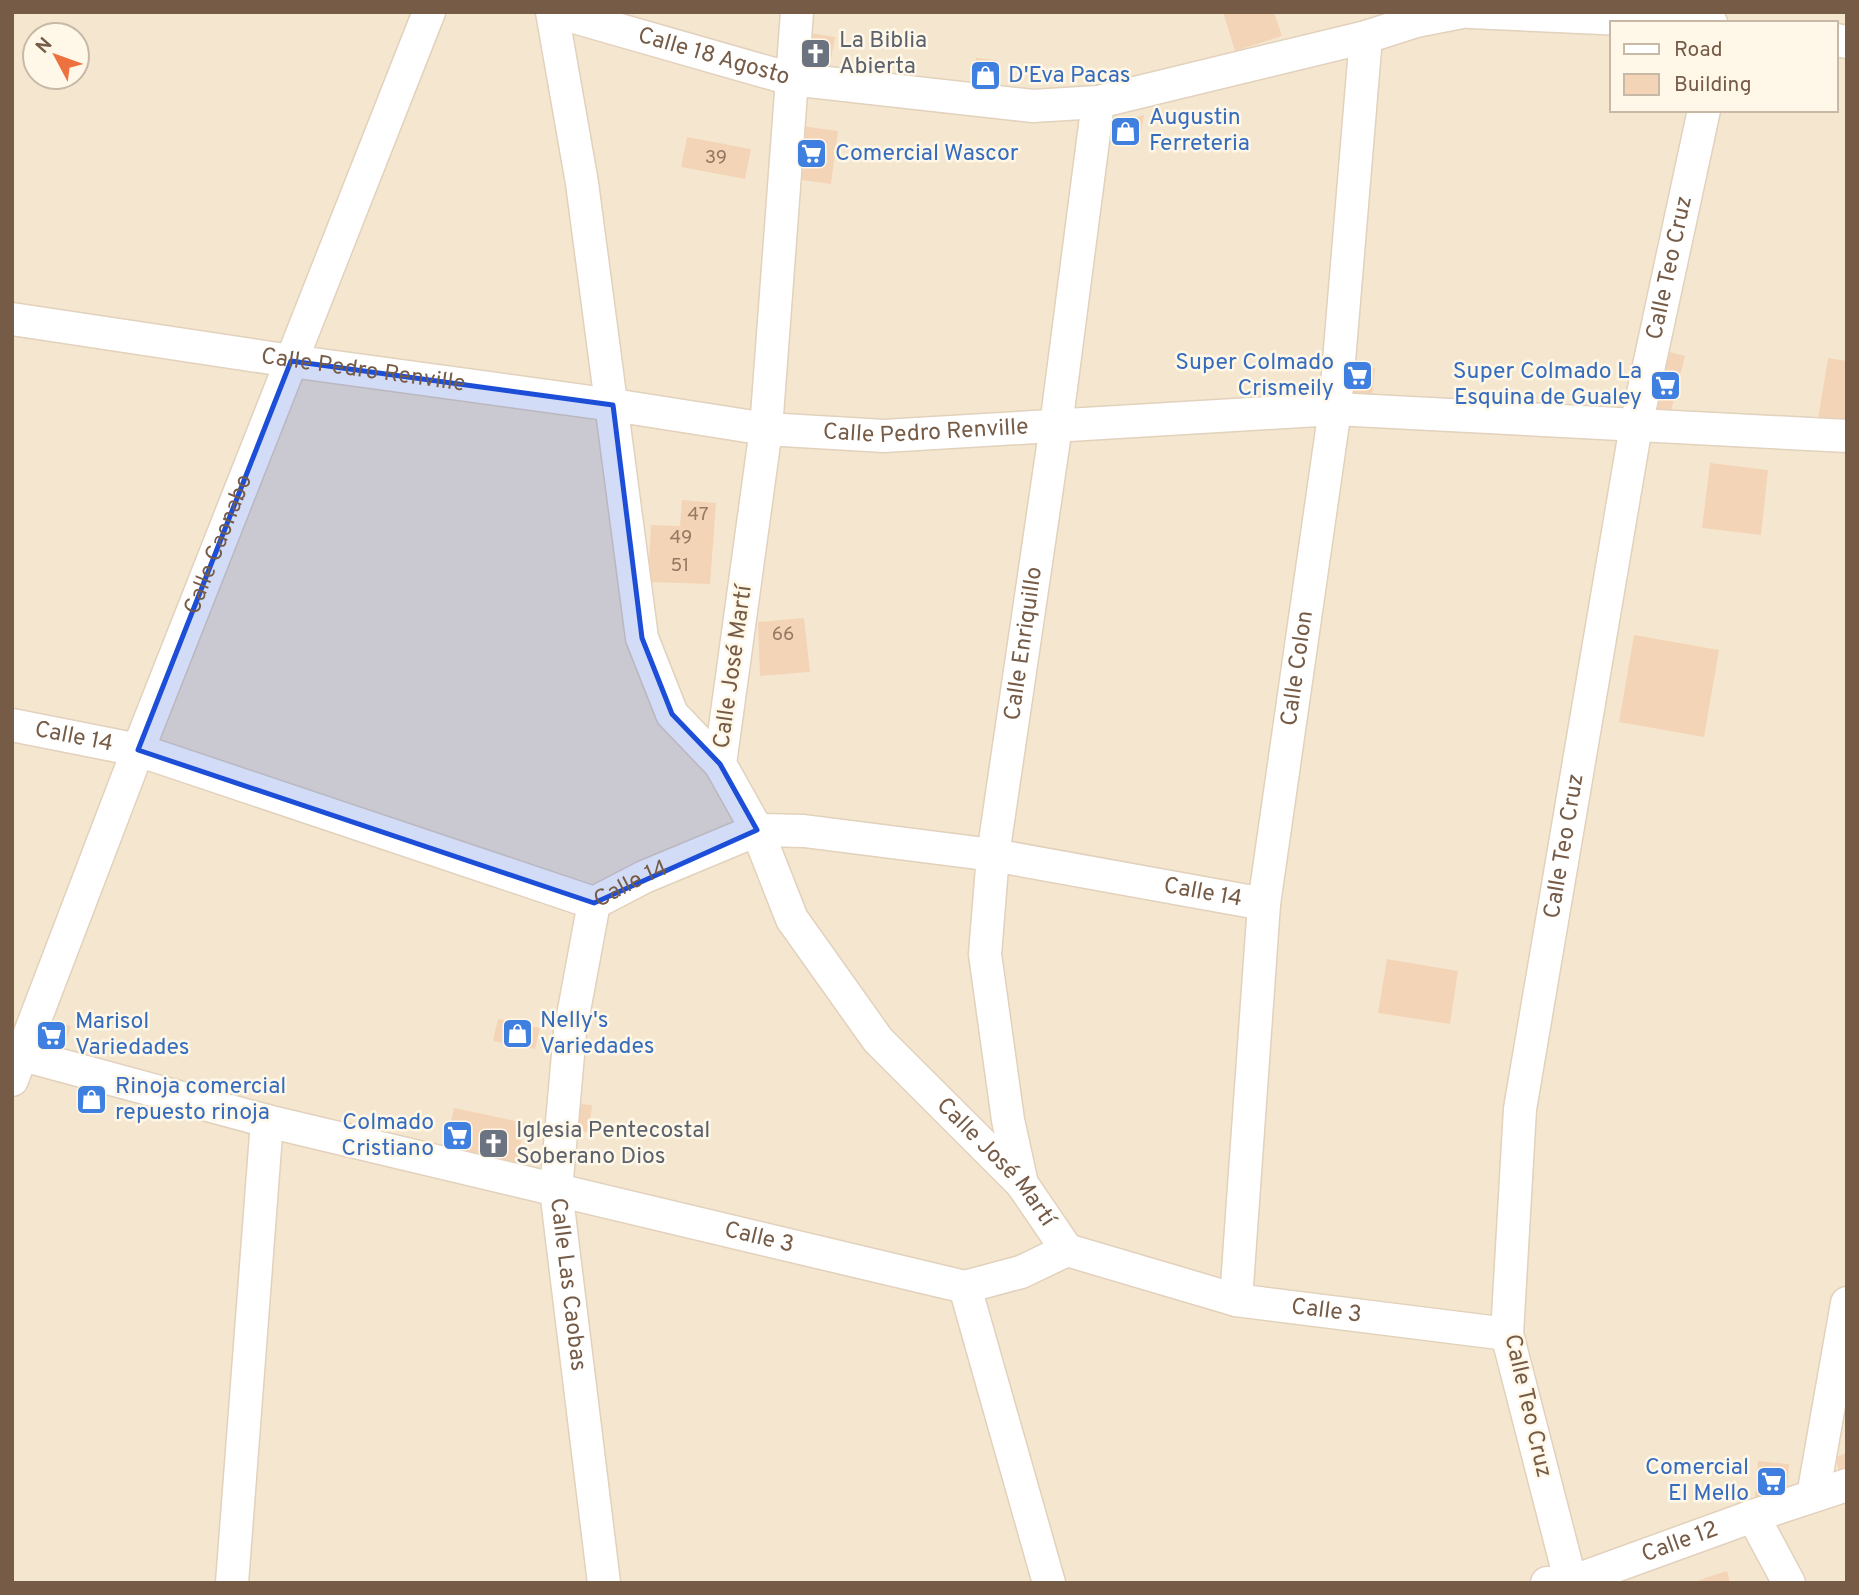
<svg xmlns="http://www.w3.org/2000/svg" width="1859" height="1595" font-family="Overpass,sans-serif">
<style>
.residential{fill:#f5e7cf;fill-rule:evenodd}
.building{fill:#f4d4b7}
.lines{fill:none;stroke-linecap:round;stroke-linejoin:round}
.minor-casing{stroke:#e2d1bc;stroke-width:35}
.minor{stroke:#fff;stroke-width:32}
.marked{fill:#1d4ed8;fill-opacity:0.2;stroke:#1d4ed8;stroke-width:5;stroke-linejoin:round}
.labels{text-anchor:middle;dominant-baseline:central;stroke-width:5;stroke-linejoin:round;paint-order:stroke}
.number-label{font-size:19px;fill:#967962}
.worship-label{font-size:23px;fill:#5b616d;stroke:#fff8e8;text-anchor:start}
.street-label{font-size:23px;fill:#765b46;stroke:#fff8e8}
.shop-label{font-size:23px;fill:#366cbe;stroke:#fff8e8;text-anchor:start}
</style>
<rect width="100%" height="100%" fill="#fdf4e1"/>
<path class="residential" d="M12,12H1847V1583H12ZM1612,23H1836V110H1612ZM35,35H77V77H35Z"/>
<path class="building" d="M1223,12H1274L1282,36L1235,51Z
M804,32L835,37L828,75L797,70Z
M976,58L997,60L994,94L973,92Z
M1144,115L1139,144L1110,139L1113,123Z
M794,125L838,131L831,184L786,178Z
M687,137L751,149L745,179L681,167Z
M1662,350L1685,356L1669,419L1646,413Z
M1828,358L1847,361V429L1817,425Z
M1341,365L1375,368L1372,397L1349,394Z
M1710,463L1768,470L1761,535L1702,528Z
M682,500L716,503L710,584L648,582L651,525L680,526Z
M804,618L810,672L760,676L758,622Z
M1634,635L1719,650L1704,737L1619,722Z
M1387,959L1458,971L1450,1024L1378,1013Z
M42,1018L71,1026L63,1053L34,1045Z
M498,1019L540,1028L535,1049L493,1041Z
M565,1103L592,1105L589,1132L561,1130Z
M454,1108L525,1123L514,1175L442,1160Z
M1847,1453V1472L1840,1474L1835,1457Z
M1758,1461L1789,1464L1786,1500L1755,1498Z
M1727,1571L1730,1583H1692L1711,1576Z"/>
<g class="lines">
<defs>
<g id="minor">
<path d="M552,12L582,183L642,638L672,714L720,764"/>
<path id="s1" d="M557,12L791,79L1033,106L1098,102L1366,37L1416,21L1462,12"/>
<path id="s2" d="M797,12L766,429L720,764L757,830L792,919L878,1040L1022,1184L1067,1250"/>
<path d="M1470,12L1711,23"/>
<path d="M1836,40L1847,42"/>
<path id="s3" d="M12,319L291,361L613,405L766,429L884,436L1335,409L1847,436"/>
<path id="s4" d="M12,725L138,750L594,903L644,877L757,830L804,831L993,855L1264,904"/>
<path id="s5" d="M594,903L570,1032L556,1190L604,1583"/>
<path id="s6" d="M12,1052L267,1121L965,1287L1021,1272L1067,1250L1236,1300L1507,1334"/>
<path id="s7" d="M12,1080L138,750L429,12"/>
<path id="s8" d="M1022,1184L1008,1120L985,954L993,855L1056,426L1098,102"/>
<path d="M965,1287L1049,1583"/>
<path id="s9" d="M1236,1300L1264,904L1335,409L1366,37"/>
<path d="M1813,1496L1847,1303"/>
<path d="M1753,1516L1789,1583"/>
<path d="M232,1583L267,1121"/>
<path id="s10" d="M1547,1583L1571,1582L1753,1516L1847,1485"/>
<path id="s11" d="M1571,1583L1507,1334L1520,1109L1636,426L1704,110"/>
</g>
</defs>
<use href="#minor" class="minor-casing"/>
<use href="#minor" class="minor"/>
</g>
<path class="marked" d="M291,361L613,405L642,638L672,714L720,764L757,830L594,903L138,750Z"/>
<defs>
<symbol id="church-square" viewBox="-11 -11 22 22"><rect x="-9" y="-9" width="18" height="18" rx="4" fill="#6b7280" stroke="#fff8e8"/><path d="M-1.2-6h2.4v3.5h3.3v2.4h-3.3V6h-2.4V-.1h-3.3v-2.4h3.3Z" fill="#fff"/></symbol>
<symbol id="shop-square" viewBox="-11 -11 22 22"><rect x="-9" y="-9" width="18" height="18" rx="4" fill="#3f7fe0" stroke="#fff8e8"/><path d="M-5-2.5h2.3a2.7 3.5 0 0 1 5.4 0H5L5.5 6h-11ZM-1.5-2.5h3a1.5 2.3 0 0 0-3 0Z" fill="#fff"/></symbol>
<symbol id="supermarket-square" viewBox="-11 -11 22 22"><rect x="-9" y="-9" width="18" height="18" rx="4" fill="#3f7fe0" stroke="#fff8e8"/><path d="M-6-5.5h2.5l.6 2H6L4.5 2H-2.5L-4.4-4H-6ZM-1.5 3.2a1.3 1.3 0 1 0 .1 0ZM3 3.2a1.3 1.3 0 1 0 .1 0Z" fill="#fff"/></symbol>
</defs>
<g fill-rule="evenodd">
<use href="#church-square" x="798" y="36" width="35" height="35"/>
<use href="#shop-square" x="968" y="58" width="35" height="35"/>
<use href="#shop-square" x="1108" y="114" width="35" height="35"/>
<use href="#supermarket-square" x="794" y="136" width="35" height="35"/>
<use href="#supermarket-square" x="1340" y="358" width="35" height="35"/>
<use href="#supermarket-square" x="1648" y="368" width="35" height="35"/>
<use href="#shop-square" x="500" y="1016" width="35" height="35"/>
<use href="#supermarket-square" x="34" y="1018" width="35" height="35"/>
<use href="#shop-square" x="74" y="1082" width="35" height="35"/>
<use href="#supermarket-square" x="440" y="1118" width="35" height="35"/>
<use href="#church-square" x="476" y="1126" width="35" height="35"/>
<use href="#supermarket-square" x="1754" y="1464" width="35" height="35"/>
</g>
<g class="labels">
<g class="number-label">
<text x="716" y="158">39</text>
<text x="698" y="515">47</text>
<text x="681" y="538">49</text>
<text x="680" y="566">51</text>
<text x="783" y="635">66</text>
</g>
<g class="worship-label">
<text x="839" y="41">La Biblia<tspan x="839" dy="26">Abierta</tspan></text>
<text x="516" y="1131">Iglesia Pentecostal<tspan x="516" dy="26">Soberano Dios</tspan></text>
</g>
<g class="street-label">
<text stroke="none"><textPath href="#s1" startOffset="163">Calle 18 Agosto</textPath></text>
<text stroke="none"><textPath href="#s11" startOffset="1337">Calle Teo Cruz</textPath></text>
<text stroke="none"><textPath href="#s3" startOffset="355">Calle Pedro Renville</textPath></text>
<text stroke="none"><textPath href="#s3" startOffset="922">Calle Pedro Renville</textPath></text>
<text stroke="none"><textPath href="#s7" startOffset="574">Calle Caonabo</textPath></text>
<text stroke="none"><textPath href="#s8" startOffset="546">Calle Enriquillo</textPath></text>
<text transform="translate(734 667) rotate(-82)">Calle José Martí</text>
<text stroke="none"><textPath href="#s9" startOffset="635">Calle Colon</textPath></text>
<text stroke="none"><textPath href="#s4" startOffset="63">Calle 14</textPath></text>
<text stroke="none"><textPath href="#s11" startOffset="749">Calle Teo Cruz</textPath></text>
<text stroke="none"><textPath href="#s4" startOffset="651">Calle 14</textPath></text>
<text stroke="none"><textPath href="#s4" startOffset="1239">Calle 14</textPath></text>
<text stroke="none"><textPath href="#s2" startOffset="1246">Calle José Martí</textPath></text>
<text stroke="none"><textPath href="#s6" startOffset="770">Calle 3</textPath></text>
<text stroke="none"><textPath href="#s5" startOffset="385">Calle Las Caobas</textPath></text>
<text stroke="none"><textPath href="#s6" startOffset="1358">Calle 3</textPath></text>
<text transform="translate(1527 1406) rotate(77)">Calle Teo Cruz</text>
<text stroke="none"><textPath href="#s10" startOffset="140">Calle 12</textPath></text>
</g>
<g class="shop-label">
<text x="1008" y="76">D'Eva Pacas</text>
<text x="1149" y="118">Augustin<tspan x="1149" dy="26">Ferreteria</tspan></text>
<text x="835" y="154">Comercial Wascor</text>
<text x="1334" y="363" text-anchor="end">Super Colmado<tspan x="1334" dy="26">Crismeily</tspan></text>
<text x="1642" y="372" text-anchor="end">Super Colmado La<tspan x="1642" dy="26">Esquina de Gualey</tspan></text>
<text x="540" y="1021">Nelly's<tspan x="540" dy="26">Variedades</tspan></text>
<text x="75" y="1022">Marisol<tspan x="75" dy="26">Variedades</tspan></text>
<text x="115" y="1087">Rinoja comercial<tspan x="115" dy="26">repuesto rinoja</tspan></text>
<text x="434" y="1123" text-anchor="end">Colmado<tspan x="434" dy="26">Cristiano</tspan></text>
<text x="1749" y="1468" text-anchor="end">Comercial<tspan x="1749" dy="26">El Mello</tspan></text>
</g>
</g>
<rect width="1859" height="1595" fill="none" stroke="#765b46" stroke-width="28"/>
<rect x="1610" y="21" width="228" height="91" fill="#fff8e8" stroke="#c8b9a7" stroke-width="2"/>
<rect x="1624" y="44" width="35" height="10" fill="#ffffff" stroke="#c8b9a7" stroke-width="2"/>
<text x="1674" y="56" font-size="21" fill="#765b46">Road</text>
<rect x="1624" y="74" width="35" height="21" fill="#f4d4b7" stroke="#c8b9a7" stroke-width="2"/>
<text x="1674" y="91" font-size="21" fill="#765b46">Building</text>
<g transform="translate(56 56) rotate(311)"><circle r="33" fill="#fff8e8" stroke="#c8b9a7" stroke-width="2"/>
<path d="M0-5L12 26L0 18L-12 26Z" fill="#ee723f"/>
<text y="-10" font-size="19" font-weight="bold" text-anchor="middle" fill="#765b46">N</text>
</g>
</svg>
